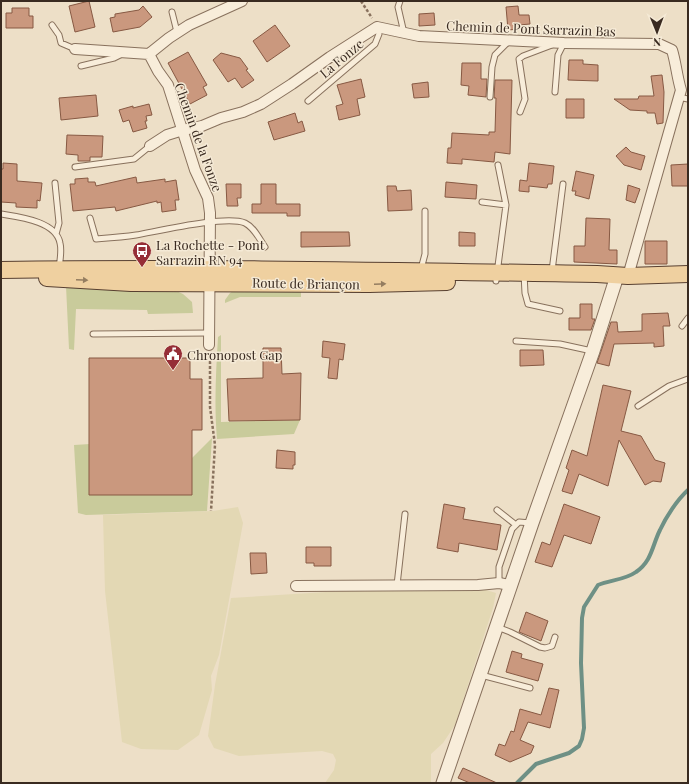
<svg xmlns="http://www.w3.org/2000/svg" width="689" height="784" font-family="'Playfair Display',serif">
<style>
.farmland{fill:#e3d8b4}
.green{fill:#c9cb9b}
.lines{fill:none;stroke-linecap:round;stroke-linejoin:round}
.stream{stroke:#6e9085;stroke-width:4}
.building{fill:#ca987e;stroke:#875943}
.service-casing{stroke:#88715d;stroke-width:7}
.minor-casing{stroke:#88715d;stroke-width:12}
.tertiary-casing{stroke:#88715d;stroke-width:15}
.primary-casing{stroke:#573f30;stroke-width:18}
.path{stroke:#88715d;stroke-width:2.5;stroke-dasharray:3 2;stroke-linecap:butt}
.service{stroke:#f8edda;stroke-width:5}
.minor{stroke:#f8edda;stroke-width:10}
.tertiary{stroke:#f8edda;stroke-width:13}
.primary{stroke:#efd0a0;stroke-width:16}
.oneway{fill:#947d60}
.labels{text-anchor:middle;dominant-baseline:central;stroke-width:3;stroke-linejoin:round;paint-order:stroke}
.street-label{font-size:13px;fill:#392a20;stroke:#f5ead6}
.poi-label{font-size:13px;fill:#392a20;stroke:#f5ead6;text-anchor:start}
</style>
<rect width="100%" height="100%" fill="#eddfc7"/>
<path class="farmland" d="M238,507L243,523L219,655L211,676L212,690L199,735L178,750L141,749L122,742L105,591L103,515L213,511Z
M375,589L486,590L496,593L493,608L455,725L443,743L431,754V783H325L334,770L336,760L333,754L322,751L239,756L214,748L208,736L215,685L231,598Z"/>
<path class="green" d="M66,286L172,289L183,294L192,302L193,313L148,314L147,310L76,309L74,350L69,349Z
M236,289L301,290V297H240L225,303V300L230,293Z
M221,335V422L300,420L294,434L217,439C214,405 216,371 218,337Z
M212,438L207,511L86,515L78,513L74,445L90,444L89,495H192V458Z"/>
<g class="lines">
<path class="stream" d="M517,783L536,764L569,753L579,746L582,739L584,728L581,663L582,618L584,607L598,585C610,580 625,580 636,572C652,561 652,546 660,530C666,517 677,500 688,490"/>
</g>
<path class="building" d="M89,1L95,27L75,32L69,6Z
M143,6L152,17L140,27L113,32L110,18L115,17V14L139,10Z
M518,6L519,15H529L530,24L519,25V29L508,30L506,7Z
M12,8H29V16H33V28H6V13H12Z
M434,13L435,25L419,26V14Z
M275,25L290,46L267,62L253,41Z
M188,52L207,85L203,87L207,95L190,104L168,63Z
M221,53L240,58L248,69L246,70L254,80L242,88L235,78L228,82L213,60Z
M569,60H583V64L598,65V81L568,80Z
M462,63H481V79H487L486,97L468,95L469,86L461,85Z
M662,75L664,92L663,123L657,124L655,113H647V111L630,110L614,99H638L639,96H654L651,76Z
M361,79L365,97L357,99L360,115L339,120L336,106L343,104L337,85Z
M495,80H512L510,154L495,152L494,162L462,159V164L447,163L448,148H451L452,133L489,135V132H495L496,98H494Z
M428,82L429,97L414,98L412,84Z
M96,95L98,116L61,120L59,98Z
M566,99H584V118H566Z
M149,104L152,115L146,116L147,121H145L147,128L133,132L129,120L123,122L119,110L133,106V108Z
M295,113L298,123L302,121L305,131L274,140L268,122Z
M67,135L103,136L102,157H90V161H78V155L66,154Z
M626,147L631,152L645,156L641,170L624,165L616,156Z
M3,163L17,164V181L42,183L40,201L37,200V208L16,207V203L1,202V169H3Z
M529,163L554,166L552,184H548L547,188L529,186V192L519,191L520,180L527,181Z
M688,164V186H672L671,165Z
M576,171L594,175L589,199L575,195L576,191H572Z
M136,177L137,183L165,179V182L176,180L179,200H175L176,210L162,212L161,202L157,203V201L116,211L115,207L73,211L70,184H75V179L88,178V182H95L96,186Z
M446,182L477,185L476,199L445,197Z
M226,184H241V198H237L238,206H227Z
M261,184H276V204H300V216H287V213H252V204H261Z
M628,185L640,189L635,203L626,200Z
M387,186H396L397,191L411,190L412,210L388,211Z
M586,218L610,219L609,250H617V264L574,262V246H585Z
M301,232H349L350,246L301,247Z
M459,232L475,233V246H459Z
M645,241H667V264H645Z
M580,304H592V319H595L591,330H569V318H580Z
M668,313L670,326H663L664,346L654,347V343L614,344L609,366L597,363L611,322H617L618,332L642,331V314Z
M323,341L345,344L343,360L339,359L337,379L328,378L330,358L322,357Z
M263,348H281L282,374L301,373L300,420L229,421L227,379L263,378Z
M520,350H543L544,365L520,366Z
M89,358H190V379H202V430H192V495H89Z
M603,385L631,391L621,431L641,436L655,460L665,463L661,482L653,481L645,485L619,440L608,486L579,474L572,494L562,491L569,470L566,468L572,450L587,456Z
M277,450L295,452V465H293V469L276,468Z
M444,504L465,508L463,519L501,525L497,550L459,543L458,552L437,548Z
M564,504L600,517L591,544L564,535L552,567L535,562L542,542L550,545Z
M306,547H331V566H314V563H306Z
M250,553H266L267,573L251,574Z
M526,612L548,621L541,641L519,632Z
M512,651L522,654L521,658L543,664L538,681L506,672Z
M549,688L559,690L550,728L528,722L520,740L534,746L531,753L510,762L495,755L499,744L505,746L511,731L514,732L520,709L541,715Z
M463,768L497,783H470L458,778Z"/>
<g class="lines">
<defs>
<path id="service" d="M400,1L398,7L404,33
M172,12L177,32
M52,25L59,35L61,43L75,49
M81,66L114,58L122,54
M555,92L558,55L564,43
M490,97L492,67L495,55L509,41
M678,97L688,99
M308,101L375,44L379,34L377,27
M520,112L525,99L519,59L523,56L552,45
M75,167L134,159L150,146
M55,183L59,223L56,234
M482,202L506,205
M1,214C19,217 56,221 60,243C62,251 60,260 59,268
M90,218L96,239C109,238 123,237 136,235C159,231 226,215 245,223C255,228 259,239 265,247
M421,269L425,254V211
M552,271L563,184
M524,274L525,293L528,304L560,311
M496,281L506,205L498,165
M682,326L688,318
M93,334L209,333
M516,341L560,344L592,351
M638,406L669,386L688,379
M497,510L516,525
M499,583V567L512,529L519,522L531,523
M397,585L405,514
M497,627L510,632L540,647L545,648L552,646L555,637
M481,675L530,688"/>
<path id="minor" d="M75,49L149,54
M150,146L167,135L183,130L202,126L221,118L243,112L261,104L292,84L330,57L377,27L419,36L564,43L659,44L672,50C676,63 677,77 681,90L628,276
M209,345L210,213L208,198L195,170L168,85L158,71L149,54L169,38L189,25L242,1
M296,586L478,585L499,583L510,585"/>
<path id="tertiary" d="M443,783L532,523L593,351L617,276"/>
<path id="primary" d="M1,270C200,267 398,271 597,274L628,276L688,274
M47,278L131,283L369,284L447,282"/>
</defs>
<use href="#service" class="service-casing"/>
<use href="#minor" class="minor-casing"/>
<use href="#tertiary" class="tertiary-casing"/>
<use href="#primary" class="primary-casing"/>
<path class="path" d="M361,1L372,18
M210,356V407L215,445L211,511"/>
<use href="#service" class="service"/>
<use href="#minor" class="minor"/>
<use href="#tertiary" class="tertiary"/>
<use href="#primary" class="primary"/>
</g>
<defs><path id="oneway-solid" d="M-6-.8H1V-3.2L6.5 0L1 3.2V.8H-6Z"/></defs>
<g class="oneway">
<use href="#oneway-solid" transform="translate(82 280) rotate(3)"/>
<use href="#oneway-solid" transform="translate(380 284) rotate(-2)"/>
</g>
<defs>
<symbol id="bus-pin" viewBox="-11 -11 22 30"><path d="M0 17L-7.5 6A9.5 9.5 0 1 1 7.5 6Z" fill="#962e37" stroke="#f5ead6"/><path d="M-5-6H5V4H4V6H2V4H-2V6H-4V4H-5ZM-3.5-4V0h7V-4ZM-3.5 1.2v1.5H-2V1.2ZM2 1.2v1.5H3.5V1.2Z" fill="#fff"/></symbol>
<symbol id="civic-pin" viewBox="-11 -11 22 30"><path d="M0 17L-7.5 6A9.5 9.5 0 1 1 7.5 6Z" fill="#962e37" stroke="#f5ead6"/><path d="M-.6-6.5H3V-4.5H.6V-3L4-1V1h2V6H-6V1h2V-1L-.6-3ZM-1.2 2.5V6h2.4V2.5Z" fill="#fff"/></symbol>
</defs>
<g fill-rule="evenodd">
<use href="#bus-pin" x="131" y="240" width="22" height="30"/>
<use href="#civic-pin" x="162" y="343" width="22" height="30"/>
</g>
<g class="labels">
<g class="street-label">
<text transform="translate(531 28) rotate(2)">Chemin de Pont Sarrazin Bas</text>
<text transform="translate(341 58) rotate(-40)">La Fonze</text>
<text transform="translate(199 137) rotate(70)">Chemin de la Fonze</text>
<text transform="translate(306 283) rotate(1)">Route de Briançon</text>
</g>
<g class="poi-label">
<text x="156" y="244">La Rochette - Pont<tspan x="156" dy="15">Sarrazin RN 94</tspan></text>
<text x="187" y="354">Chronopost Gap</text>
</g>
</g>
<rect width="689" height="784" fill="none" stroke="#392a20" stroke-width="4"/>
<g transform="translate(657 32) rotate(179)" stroke="#f5ead6" stroke-width="3" paint-order="stroke">
<path d="M0-3L7 15L0 10L-7 15Z" fill="#392a20"/>
<text y="-6" font-size="11" font-weight="bold" text-anchor="middle" fill="#392a20">N</text>
</g>
</svg>
